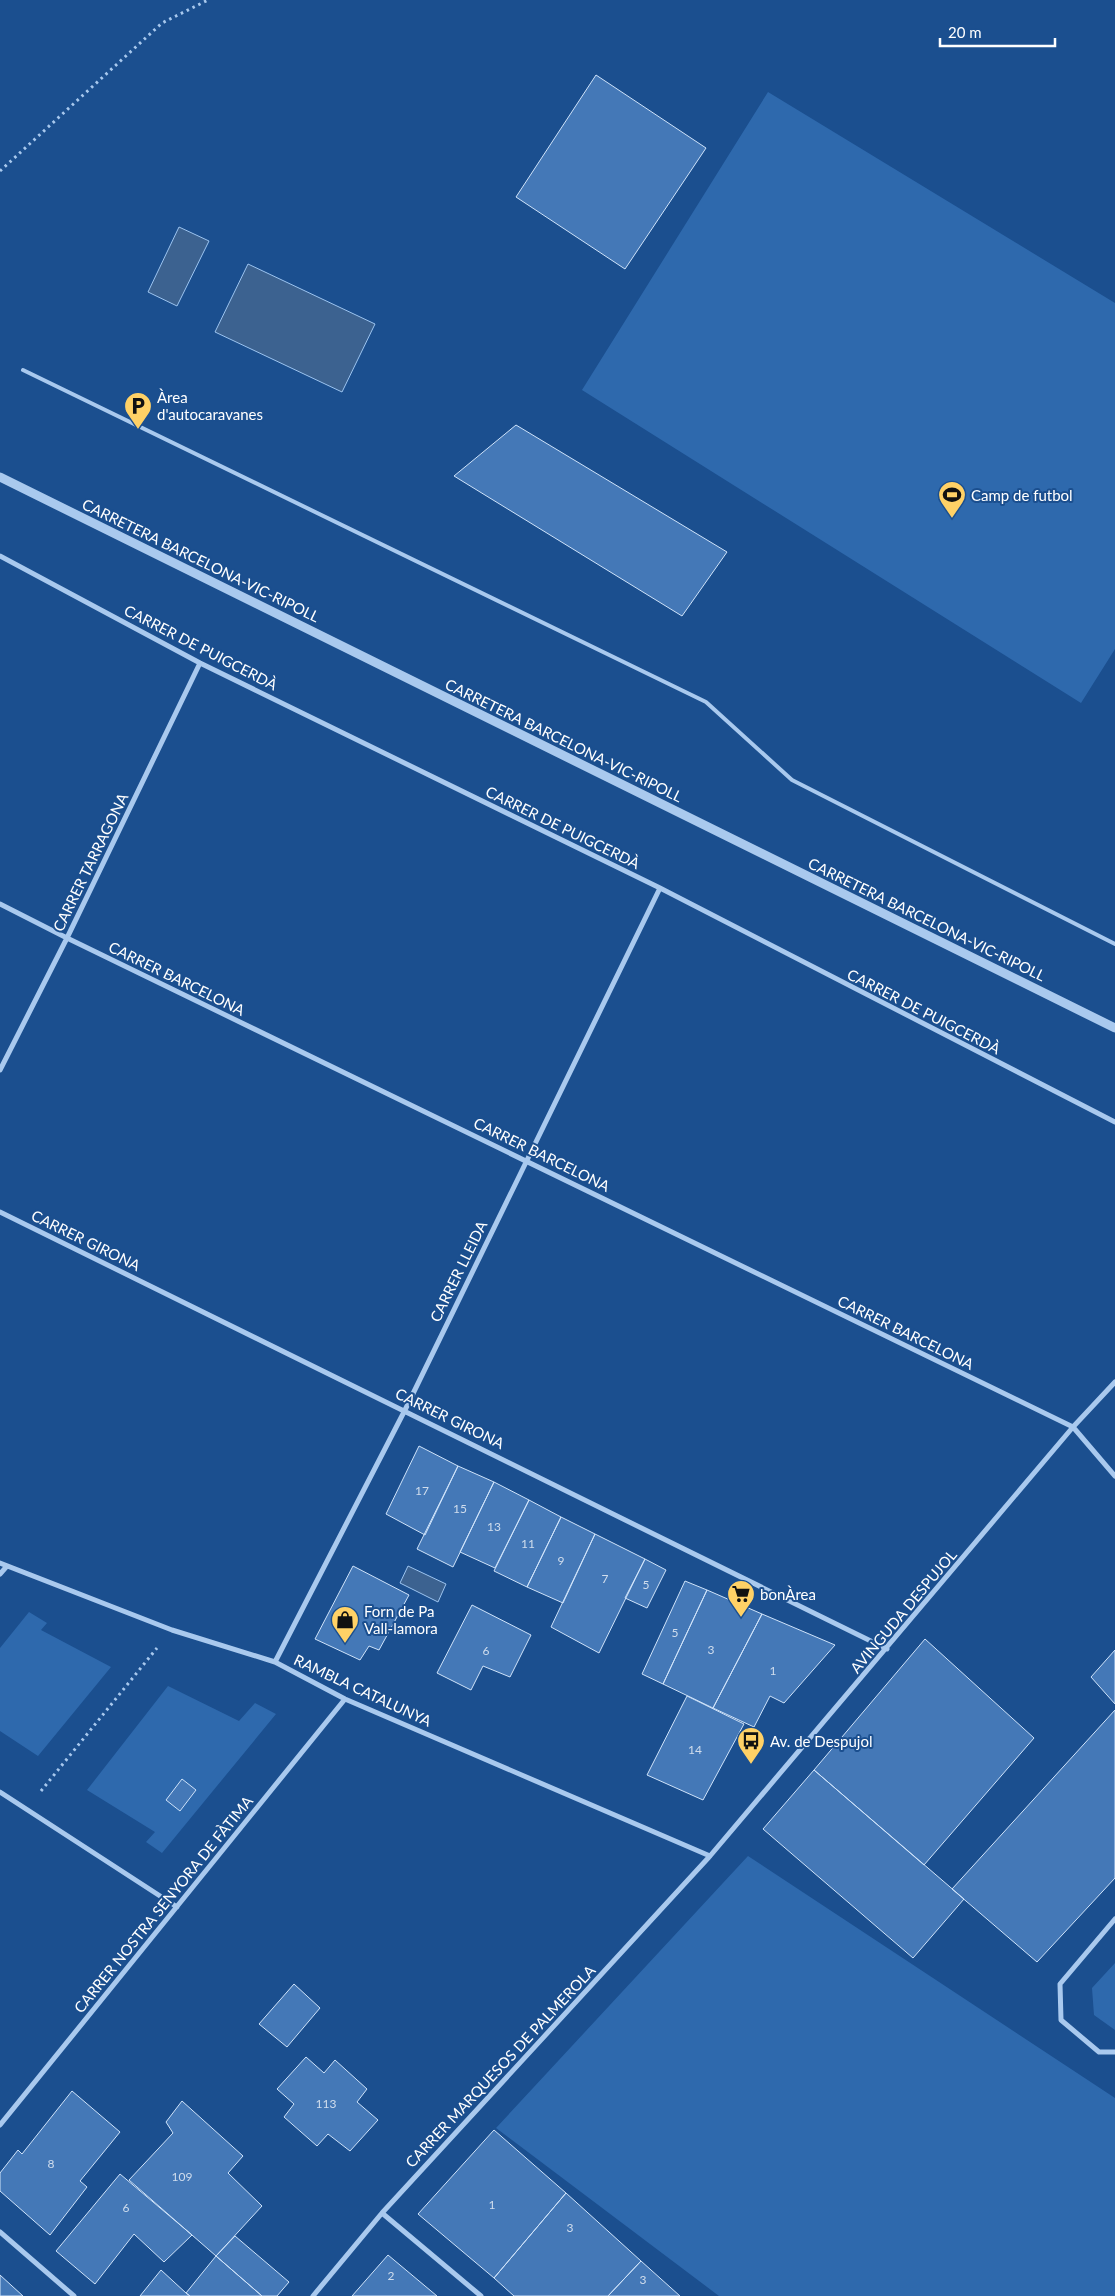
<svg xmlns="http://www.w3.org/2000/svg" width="1115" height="2296" font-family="Lato,sans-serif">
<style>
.green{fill:#2e69ad}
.water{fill:#3c6290;stroke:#9cc4f0}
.building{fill:#4478b7;stroke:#cfe3fa}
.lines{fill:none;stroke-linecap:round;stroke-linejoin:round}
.path{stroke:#a9c9ee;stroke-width:3;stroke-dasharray:2.5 4;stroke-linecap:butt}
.service{stroke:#a9c9ee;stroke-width:4}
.minor{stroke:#a9c9ee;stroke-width:5}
.tertiary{stroke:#a9c9ee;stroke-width:9}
.labels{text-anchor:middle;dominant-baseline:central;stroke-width:4;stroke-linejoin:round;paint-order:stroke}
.number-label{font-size:12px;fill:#d0dded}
.poi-label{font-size:15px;fill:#fff;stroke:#1b4f8f;text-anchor:start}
.street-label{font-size:15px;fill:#fff;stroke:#1b4f8f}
</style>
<rect width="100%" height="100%" fill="#1b4f8f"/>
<path class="green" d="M768,92L1115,303V649L1081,703L582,390Z
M29,1612L47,1623L41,1630L111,1667L38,1756L0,1731V1648Z
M168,1686L239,1721L255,1703L276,1714L162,1853L146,1842L155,1832L87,1790Z
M748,1856L1115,2098V2296H719L496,2128Z
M1115,1963V2030L1094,2015L1092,1988Z"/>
<path class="water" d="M179,227L209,241L177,306L148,292Z
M248,264L375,324L342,392L215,332Z
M408,1566L446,1584L438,1602L400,1583Z"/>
<path class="building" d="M596,75L706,148L625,269L516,197Z
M516,425L727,552L682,616L454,476Z
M419,1446L458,1466L425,1535L386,1514Z
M458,1466L494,1482L453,1567L417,1549Z
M494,1482L529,1500L495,1568L460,1552Z
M529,1500L561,1517L527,1587L494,1571Z
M561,1517L595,1534L563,1603L527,1587Z
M595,1534L645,1559L599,1653L551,1627Z
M645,1559L666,1570L647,1608L625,1598Z
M353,1566L409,1595L379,1650L369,1646L360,1660L315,1639Z
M685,1581L707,1590L663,1684L642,1674Z
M707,1590L762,1614L713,1708L663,1684Z
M472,1605L531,1635L510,1677L483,1666L471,1690L437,1673Z
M762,1614L835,1645L784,1703L770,1696L754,1727L713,1708Z
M925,1639L1034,1738L924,1865L814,1770Z
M1115,1650V1704L1091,1677Z
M687,1696L744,1724L703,1800L647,1775Z
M1115,1710V1878L1037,1962L952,1889Z
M814,1770L964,1899L913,1958L763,1829Z
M182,1779L196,1790L180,1811L166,1800Z
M294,1984L320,2008L287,2047L259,2024Z
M306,2057L324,2073L335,2060L367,2089L357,2102L378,2120L350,2151L328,2134L317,2146L284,2117L294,2104L277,2089Z
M72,2091L120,2132L80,2181L87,2187L50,2235L0,2191V2173L18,2150L22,2154Z
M182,2101L243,2156L228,2173L262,2206L216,2256L129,2180L173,2133L166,2122Z
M494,2130L566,2193L494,2278L418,2214Z
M120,2174L192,2235L164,2262L134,2234L95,2284L56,2251Z
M566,2193L641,2261L608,2296H514L494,2278Z
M235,2236L289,2282L277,2296H262L216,2256Z
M388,2255L437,2296H352Z
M216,2256L262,2296H190L186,2293Z
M641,2261L680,2296H608Z
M161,2270L186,2293L190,2296H140Z
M0,2275L23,2296H0Z"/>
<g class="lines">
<path class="path" d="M0,171L162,23L208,0
M41,1791L157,1648"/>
<path class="service" d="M23,370L706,702L792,780L1115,944"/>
<path class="minor" d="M0,556L200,663L660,888L1115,1122
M0,904L67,938L1073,1427L1115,1476
M0,1070L67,938L200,663
M0,1212L887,1649
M0,1563L172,1630L275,1662L345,1699L710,1856
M0,1574L7,1566
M275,1662L405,1410L660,888
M0,1792L177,1907
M1115,1919L1060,1984L1061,2020L1099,2052H1115
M0,2125L345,1699
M382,2213L481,2296
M0,2232L74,2296
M313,2296L382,2213L710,1856L1073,1427L1115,1382"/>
<path class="tertiary" d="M0,477L1115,1028"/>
</g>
<defs>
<symbol id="parking-pin" viewBox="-11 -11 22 30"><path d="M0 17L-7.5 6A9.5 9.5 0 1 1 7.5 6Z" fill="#ffd166" stroke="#1b4f8f"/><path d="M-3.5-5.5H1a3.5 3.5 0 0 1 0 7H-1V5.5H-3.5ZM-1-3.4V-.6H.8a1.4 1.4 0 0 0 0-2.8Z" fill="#111"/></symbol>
<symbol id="stadium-pin" viewBox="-11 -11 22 30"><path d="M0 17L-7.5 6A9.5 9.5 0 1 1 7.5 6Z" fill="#ffd166" stroke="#1b4f8f"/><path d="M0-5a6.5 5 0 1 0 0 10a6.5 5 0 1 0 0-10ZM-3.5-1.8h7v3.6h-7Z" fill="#111"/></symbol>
<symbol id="supermarket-pin" viewBox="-11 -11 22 30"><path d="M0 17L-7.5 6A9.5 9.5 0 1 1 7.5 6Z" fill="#ffd166" stroke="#1b4f8f"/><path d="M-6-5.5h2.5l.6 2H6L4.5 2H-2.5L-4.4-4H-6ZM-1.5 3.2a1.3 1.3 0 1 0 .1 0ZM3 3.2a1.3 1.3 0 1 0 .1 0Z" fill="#111"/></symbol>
<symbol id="shop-pin" viewBox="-11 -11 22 30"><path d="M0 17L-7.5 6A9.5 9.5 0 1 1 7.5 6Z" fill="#ffd166" stroke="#1b4f8f"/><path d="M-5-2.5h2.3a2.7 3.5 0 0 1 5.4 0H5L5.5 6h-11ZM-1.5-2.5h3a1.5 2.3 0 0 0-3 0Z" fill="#111"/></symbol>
<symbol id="bus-pin" viewBox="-11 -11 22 30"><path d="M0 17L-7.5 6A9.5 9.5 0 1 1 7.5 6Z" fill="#ffd166" stroke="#1b4f8f"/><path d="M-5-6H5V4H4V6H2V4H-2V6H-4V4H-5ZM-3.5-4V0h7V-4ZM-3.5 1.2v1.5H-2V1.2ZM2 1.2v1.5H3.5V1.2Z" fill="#111"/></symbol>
</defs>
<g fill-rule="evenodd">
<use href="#parking-pin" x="122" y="390" width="32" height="43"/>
<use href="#stadium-pin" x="936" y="479" width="32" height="43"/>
<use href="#supermarket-pin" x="725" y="1578" width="32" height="43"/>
<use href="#shop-pin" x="329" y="1604" width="32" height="43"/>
<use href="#bus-pin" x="735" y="1725" width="32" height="43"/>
</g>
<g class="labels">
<g class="number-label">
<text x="422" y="1490">17</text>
<text x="460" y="1508">15</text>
<text x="494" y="1526">13</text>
<text x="528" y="1543">11</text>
<text x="561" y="1560">9</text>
<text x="605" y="1578">7</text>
<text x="646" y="1584">5</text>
<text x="675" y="1632">5</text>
<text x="711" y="1649">3</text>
<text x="486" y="1650">6</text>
<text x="773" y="1670">1</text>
<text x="695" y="1749">14</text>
<text x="326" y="2103">113</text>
<text x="51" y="2163">8</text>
<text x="182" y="2176">109</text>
<text x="492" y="2204">1</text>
<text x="126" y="2207">6</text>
<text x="570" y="2227">3</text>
<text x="391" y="2275">2</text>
<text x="643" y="2279">3</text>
</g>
<g class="poi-label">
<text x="157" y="397">Àrea<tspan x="157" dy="17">d'autocaravanes</tspan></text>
<text x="971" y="495">Camp de futbol</text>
<text x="760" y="1594">bonÀrea</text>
<text x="364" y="1611">Forn de Pa<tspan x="364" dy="17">Vall-lamora</tspan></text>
<text x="770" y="1741">Av. de Despujol</text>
</g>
<g class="street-label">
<text transform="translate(201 560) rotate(26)">CARRETERA BARCELONA-VIC-RIPOLL</text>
<text transform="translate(201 647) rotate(27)">CARRER DE PUIGCERDÀ</text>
<text transform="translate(564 740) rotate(26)">CARRETERA BARCELONA-VIC-RIPOLL</text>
<text transform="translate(563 827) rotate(26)">CARRER DE PUIGCERDÀ</text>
<text transform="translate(90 862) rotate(-64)">CARRER TARRAGONA</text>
<text transform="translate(927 919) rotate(26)">CARRETERA BARCELONA-VIC-RIPOLL</text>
<text transform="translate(177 978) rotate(26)">CARRER BARCELONA</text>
<text transform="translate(924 1011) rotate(27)">CARRER DE PUIGCERDÀ</text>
<text transform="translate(542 1154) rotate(26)">CARRER BARCELONA</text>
<text transform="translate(86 1240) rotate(26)">CARRER GIRONA</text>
<text transform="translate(458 1271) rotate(-64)">CARRER LLEIDA</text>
<text transform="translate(906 1332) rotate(26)">CARRER BARCELONA</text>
<text transform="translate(450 1418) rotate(26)">CARRER GIRONA</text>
<text transform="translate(903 1611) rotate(-50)">AVINGUDA DESPUJOL</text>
<text transform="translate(363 1690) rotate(25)">RAMBLA CATALUNYA</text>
<text transform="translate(163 1904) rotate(-51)">CARRER NOSTRA SENYORA DE FÀTIMA</text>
<text transform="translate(500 2066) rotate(-47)">CARRER MARQUESOS DE PALMEROLA</text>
</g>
</g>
<path d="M940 38v8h115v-8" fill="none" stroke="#ffffff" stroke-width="2.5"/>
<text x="948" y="38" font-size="15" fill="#ffffff" stroke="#1b4f8f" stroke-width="4" paint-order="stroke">20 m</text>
</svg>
